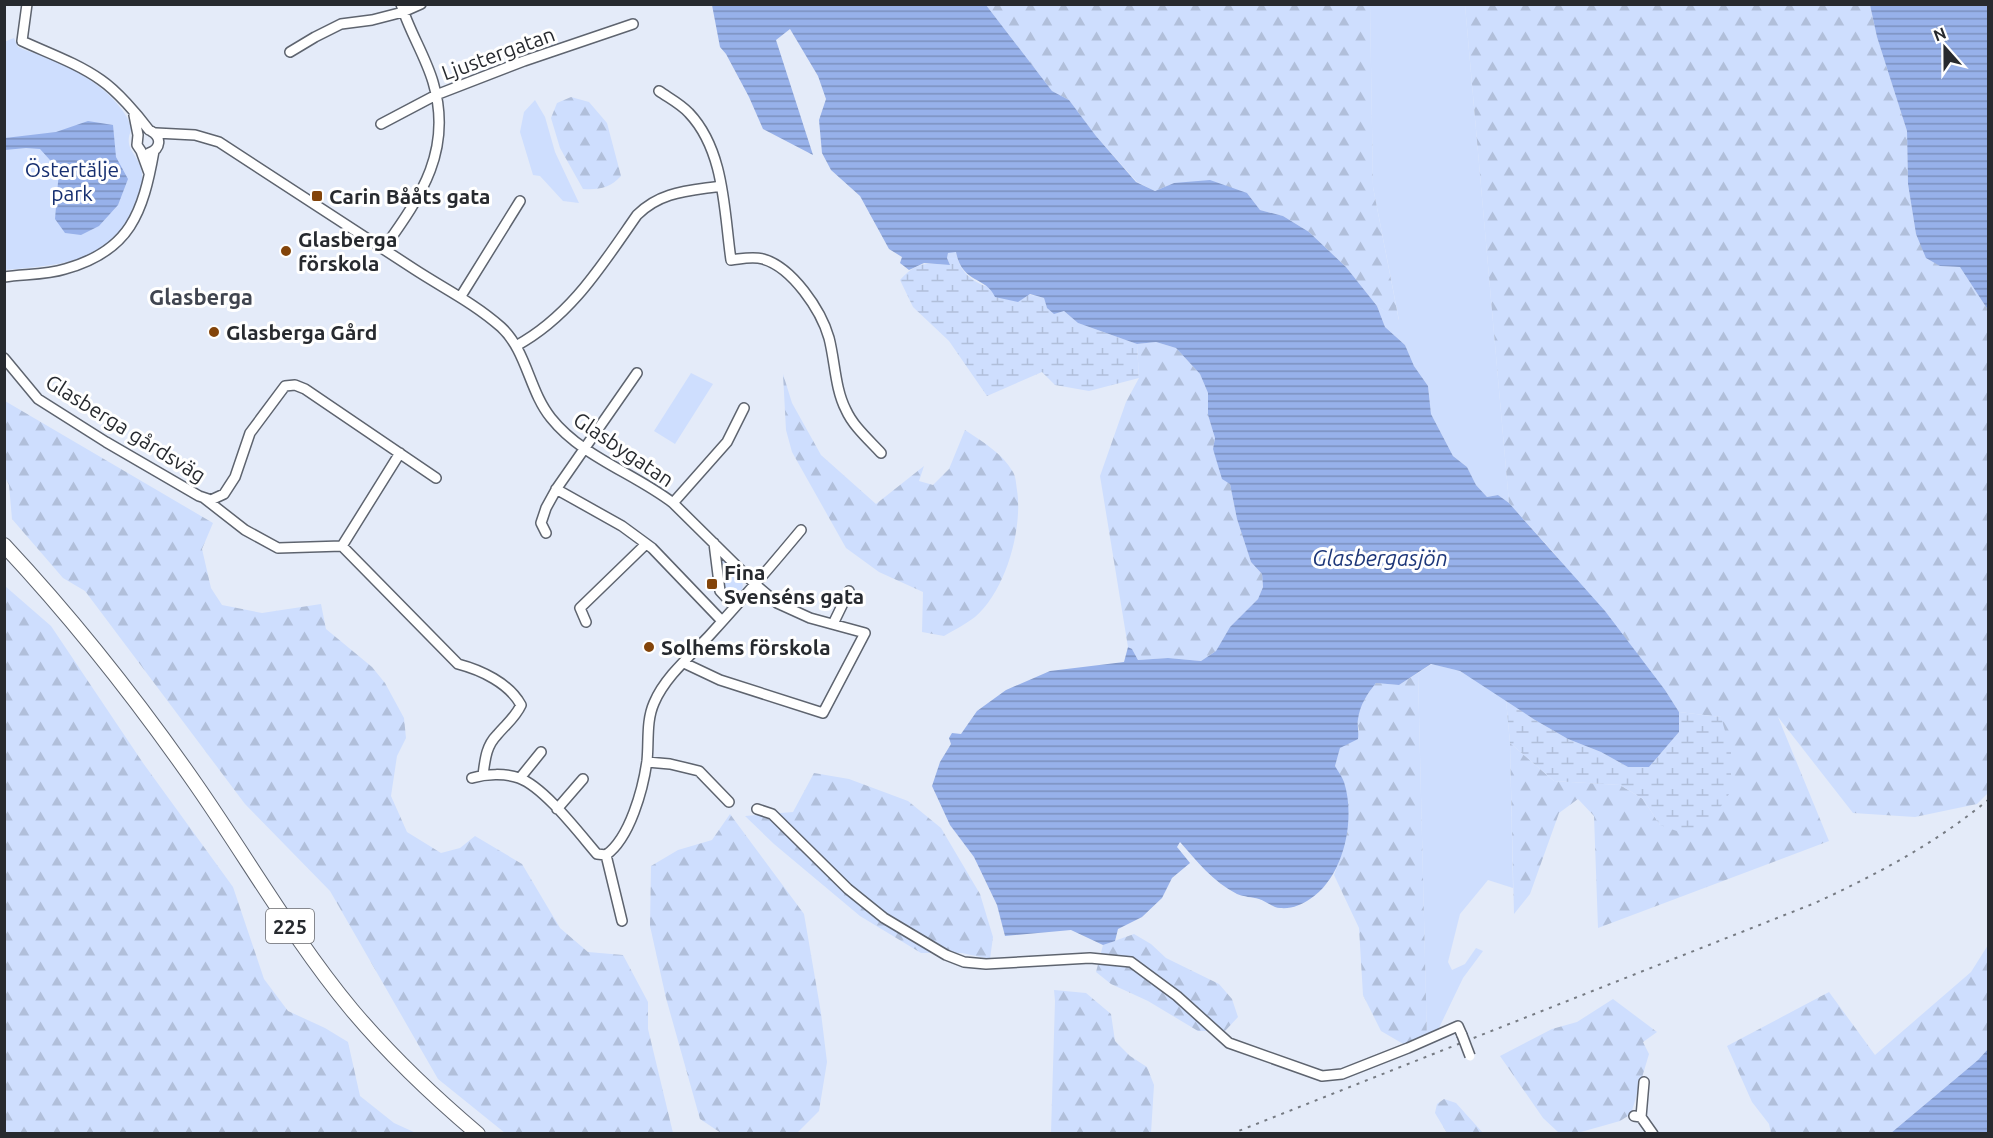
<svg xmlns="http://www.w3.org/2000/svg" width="1993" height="1138" font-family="Ubuntu,sans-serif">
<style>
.green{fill:#cedefe}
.forest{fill:url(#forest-firs)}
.wetland{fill:url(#wetland-marsh)}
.water{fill:url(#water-rules)}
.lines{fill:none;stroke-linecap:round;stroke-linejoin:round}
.street-casing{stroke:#5e646f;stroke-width:12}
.primary-casing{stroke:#5e646f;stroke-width:16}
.street{stroke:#fff;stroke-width:9}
.primary{stroke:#fff;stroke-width:14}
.rail{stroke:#767b83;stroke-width:2;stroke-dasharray:3 6;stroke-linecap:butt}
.street-bridge-casing{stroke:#5e646f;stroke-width:12;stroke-linecap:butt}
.street-bridge{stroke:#fff;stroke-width:9}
.poi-dot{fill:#83440a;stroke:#fff;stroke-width:2}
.labels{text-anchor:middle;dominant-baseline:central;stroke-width:6;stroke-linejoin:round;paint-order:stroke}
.shield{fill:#fff;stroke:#686a6d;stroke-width:1.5}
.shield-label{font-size:20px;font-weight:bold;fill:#272a2f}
.street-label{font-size:21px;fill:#272a2f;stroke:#fff}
.park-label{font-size:21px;fill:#162f70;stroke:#fff}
.poi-label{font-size:21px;font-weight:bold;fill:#272a2f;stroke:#fff;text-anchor:start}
.neighbourhood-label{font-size:22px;font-weight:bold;fill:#404550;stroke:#fff}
.water-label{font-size:22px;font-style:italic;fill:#1d3779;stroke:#fff}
</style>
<defs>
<pattern id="forest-firs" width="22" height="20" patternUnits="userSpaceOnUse" patternTransform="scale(1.5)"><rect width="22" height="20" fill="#cedefe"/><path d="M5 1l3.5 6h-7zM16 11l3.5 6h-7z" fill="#b1bfda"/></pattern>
<pattern id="wetland-marsh" width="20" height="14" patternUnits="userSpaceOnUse" patternTransform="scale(1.5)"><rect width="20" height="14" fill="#cedefe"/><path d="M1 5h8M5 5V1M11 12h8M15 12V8" fill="none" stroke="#b1bfda"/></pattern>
<pattern id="water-rules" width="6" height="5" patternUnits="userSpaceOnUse" patternTransform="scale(1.5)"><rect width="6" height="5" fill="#97b1ea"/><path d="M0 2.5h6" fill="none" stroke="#7b90be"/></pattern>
</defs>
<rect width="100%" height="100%" fill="#e4ebf9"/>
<path class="green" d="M1370,5H1465L1509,503L1498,495L1487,497L1476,485L1467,467L1453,456L1431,414L1428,386L1414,366L1405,345L1385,327L1377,306L1399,320L1373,187Z
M14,38L18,47C28,52 39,54 49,58C81,72 119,94 132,128C121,151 141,154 142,174C143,189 138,201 132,214C107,265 53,265 5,270L4,42Z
M535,100L545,117L555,152L579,203L563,201L540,176L533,175L520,132L524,112Z
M691,373L713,384L675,444L654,431Z
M722,561H725C734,571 750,581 739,595L733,596L725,590Z
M1432,664L1460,671L1506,700L1510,743L1513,888L1488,880L1460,914L1448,962L1452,970L1465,964L1476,948L1483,951L1463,978L1438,1030L1427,1040L1418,673Z"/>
<path class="forest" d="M986,5H1370L1373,187L1399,321L1377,306L1346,267L1309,232L1283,216L1260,210L1247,193L1174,183L1155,191L1137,182L1096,136L1069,100L1052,91Z
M1465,5H1870L1877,37L1907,131L1908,184L1916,234L1940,266L1960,267L1988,310V793L1977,804L1915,817L1853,813L1778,717L1829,841L1598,928L1594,816L1578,799L1559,813L1530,894L1514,914L1510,743L1554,781L1620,785L1643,799L1660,825L1721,717L1679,712L1665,690L1554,553L1509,503Z
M571,97L589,102L607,123L621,176C610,188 599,190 583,189L560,148L551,118L557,103Z
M1156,342L1176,348L1200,374L1208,393V415L1215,438L1213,449L1230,484L1237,519L1251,562L1262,574L1263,587L1258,599L1230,627L1216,651L1201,661L1168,658L1138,660L1132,649L1128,647L1100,476L1126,402L1139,378L1137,344Z
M783,374L792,403L821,455L876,504L924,466L919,481L933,485L949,469L965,430C983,442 1002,453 1013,472C1016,477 1016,484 1017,490C1023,528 1006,591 975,617C966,624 954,630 944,636L922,632L923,592L879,572L846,548L792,452L786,430Z
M5,401L213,523L202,549L211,588L222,605L262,613L321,604L326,629L372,667L385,683L404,718L406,738L397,756L391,796L407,832L441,853L460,848L475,836L522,864L560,928L588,952L623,955L648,1002V1029L673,1133H505L438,1079L330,891L245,804L85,591L63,578L12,519L9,485L5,477Z
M5,586L51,626L143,763L233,887L264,979L288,1011L325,1028L348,1042L360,1096L394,1123L416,1133H5Z
M1418,673L1427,1040L1405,1045L1381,1031L1363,995L1359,928L1334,875L1343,850L1344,783L1335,766L1340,748L1359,730C1354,712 1365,696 1376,683L1399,685Z
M814,773L849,779L908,801L941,828L980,894L993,937L990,959L962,953H921L860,916L774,844L745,816L793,812Z
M730,814L804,914L821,1013L827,1062L819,1111L797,1133H721L700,1119L666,998L650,926L651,866L678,850L712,840Z
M1134,934L1151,944L1166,958L1219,984L1232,999L1238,1017L1225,1031H1198L1148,1001L1111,984L1096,972L1103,945Z
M1988,945V1049L1978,1060L1891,1133H1771L1769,1124L1752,1102L1727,1046L1829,992L1875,1055L1971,972Z
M1054,990L1086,993L1111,1014L1115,1041L1130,1056L1147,1067L1154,1085L1151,1133H1051L1055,1001Z
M1613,999L1657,1032L1643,1042L1649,1054L1631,1114L1620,1121L1581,1132H1558L1543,1118L1500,1056L1552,1029L1577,1022Z
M1444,1099L1456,1103L1483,1133H1447L1435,1113L1437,1104Z"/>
<path class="wetland" d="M948,252H956C963,295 1012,289 1044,298L1047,308L1064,311L1078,323L1137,344L1139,378L1089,391L1055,385L1042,372L987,396L949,341L913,307L900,280C917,261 926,263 950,265L947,258Z
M1506,700L1535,720L1568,739L1601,752L1628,767H1649L1679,732V712L1721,717L1731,752V791L1712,820L1685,834L1660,825L1643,799L1620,785L1554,781L1510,743Z"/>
<path class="water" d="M712,5H986L1052,91L1069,100L1096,136L1136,182L1155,191L1174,183L1210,180L1247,193L1260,210L1283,216L1309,232L1346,267L1377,306L1385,327L1405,345L1414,366L1428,386L1431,414L1453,456L1467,467L1476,485L1487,497L1498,495L1509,503L1605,611L1665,690L1679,712V732L1649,767H1628L1601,752L1568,739L1535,720L1460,671L1431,664L1399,685L1376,683C1367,694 1360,705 1358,719C1357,725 1359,731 1358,739L1340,748L1335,766C1338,771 1342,777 1344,782C1356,819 1344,877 1310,899C1301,905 1292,909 1280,908C1273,908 1266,901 1259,899C1252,897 1244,897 1237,894C1213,882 1197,861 1180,842L1177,847L1190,863L1172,878L1162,898L1142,917L1118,929L1115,941L1103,945L1071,930L1005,936L997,905L974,857L950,825L932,786L940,762L951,744L949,738L952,733L961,734L977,711L1006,690L1050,671L1124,662L1128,647L1132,649L1138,660L1168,658L1201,661L1216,651L1230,627L1258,599L1263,587L1262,574L1251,562L1237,519L1230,484L1222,479L1213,449L1215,438L1208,415V393L1200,374L1176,348L1156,342L1137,344L1078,323L1064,311L1054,314L1047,308L1044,298L1030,294L1018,302L995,297C986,276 962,284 956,252L948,253L947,258L950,265L924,263L909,270L900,263L902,257L889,249L860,196L831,170L822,153L819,120L826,99L818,76L790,29L776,40L813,155L763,129L749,97L726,54L720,47Z
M1870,5H1988V310L1960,267L1940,266L1926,258L1916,234L1908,184L1907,131L1877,37Z
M88,121L113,125L116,157L128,179L118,205L99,226L81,235L65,233L55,219L59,170L40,149L26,148L5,150V138L56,132Z
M1988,1049V1133H1891L1978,1060Z"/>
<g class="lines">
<defs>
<path id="street" d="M27,4L22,41C48,53 77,63 101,80C117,91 137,114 149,130
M290,52L315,37L341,24L372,20L403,12L421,4
M659,91C669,98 681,104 689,113C725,151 724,212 731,260C741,259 752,256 763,259C792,267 821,310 829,338C835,361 835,389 846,410C853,426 869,440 881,453
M134,115L138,135L137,145L141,151L149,173
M381,124L436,95L524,61L633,24
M156,133L195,135L219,142C284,184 349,226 414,269C443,288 474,303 501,327C527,351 529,391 551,418C582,457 634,473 673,503L756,585L777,603L810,618L865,633L823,713L720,680L684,663
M149,153C161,149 162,137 151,131
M384,248C422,195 453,149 433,82C425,55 409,31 401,4
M4,277C24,274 46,275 65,269C130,251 143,213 154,151
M461,296L520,201
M516,346C571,316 602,265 637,215C661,191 689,191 721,186
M4,358L38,399L106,442L199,496L211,500L224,494L235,477L250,433L285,386L295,385L305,389L436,478
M556,489L622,526L652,548L722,621
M204,498L245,530L278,548L342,546L458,664C481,670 509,683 521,705C515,718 506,724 497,735C486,746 485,760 483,775
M673,503L727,442L744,408
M546,533L541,523L546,508L557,488L637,373
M714,543L720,591L735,607
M342,546L400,453
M586,622L580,608L646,544
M833,624L849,591
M647,762L670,764L699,771L729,802
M472,778C486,774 505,773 519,778C544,787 579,833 597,854L606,855
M520,778L541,752
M557,809L583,779
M757,809L772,814L848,889L884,918L946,955L964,962L986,964L1090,958L1131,962L1177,996L1229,1043L1322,1076L1342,1074L1408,1048L1458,1026L1462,1035
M606,855C630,838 643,789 647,761C649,742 646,721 654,703C665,677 690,656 709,636C741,601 771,566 801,530
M606,855L622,921
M1634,1116L1641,1117L1653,1134
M1641,1117L1644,1082"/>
<path id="primary" d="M4,545C75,621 138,701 197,786C249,861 294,940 352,1010C390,1055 433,1096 478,1134"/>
</defs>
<use href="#street" class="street-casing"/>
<use href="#primary" class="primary-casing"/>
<use href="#street" class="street"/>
<use href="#primary" class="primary"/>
<path class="rail" d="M1231,1134L1815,903C1876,875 1936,843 1988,800"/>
<defs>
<path id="street-bridge" d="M1462,1035L1470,1056"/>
</defs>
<use href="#street-bridge" class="street-bridge-casing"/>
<use href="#street-bridge" class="street-bridge"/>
</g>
<g class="poi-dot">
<rect x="311" y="190" width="12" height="12" rx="3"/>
<circle cx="286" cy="251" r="6"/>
<circle cx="214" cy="332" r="6"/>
<rect x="706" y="578" width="12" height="12" rx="3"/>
<circle cx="649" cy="647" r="6"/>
</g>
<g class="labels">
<rect class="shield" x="266" y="909" width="48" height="34" rx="4.5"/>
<g class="shield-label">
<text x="290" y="926">225</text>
</g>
<g class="street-label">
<text transform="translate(498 53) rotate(-20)">Ljustergatan</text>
<text transform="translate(126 428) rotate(32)">Glasberga gårdsväg</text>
<text transform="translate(624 449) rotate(34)">Glasbygatan</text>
</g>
<g class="park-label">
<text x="72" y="169">Östertälje<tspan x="72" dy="24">park</tspan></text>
</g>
<g class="poi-label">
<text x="329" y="196">Carin Bååts gata</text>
<text x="298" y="239">Glasberga<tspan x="298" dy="24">förskola</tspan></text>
<text x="226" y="332">Glasberga Gård</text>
<text x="724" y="572">Fina<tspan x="724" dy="24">Svenséns gata</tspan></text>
<text x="661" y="647">Solhems förskola</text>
</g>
<g class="neighbourhood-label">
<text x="201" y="296">Glasberga</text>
</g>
<g class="water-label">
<text x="1380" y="557">Glasbergasjön</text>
</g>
</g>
<rect width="1993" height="1138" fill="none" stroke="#272a2f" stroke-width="12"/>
<g transform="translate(1945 48) rotate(339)" stroke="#ffffff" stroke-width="4.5" paint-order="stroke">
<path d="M0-4.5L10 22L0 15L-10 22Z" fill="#272a2f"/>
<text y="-9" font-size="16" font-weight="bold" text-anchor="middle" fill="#272a2f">N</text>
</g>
</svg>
